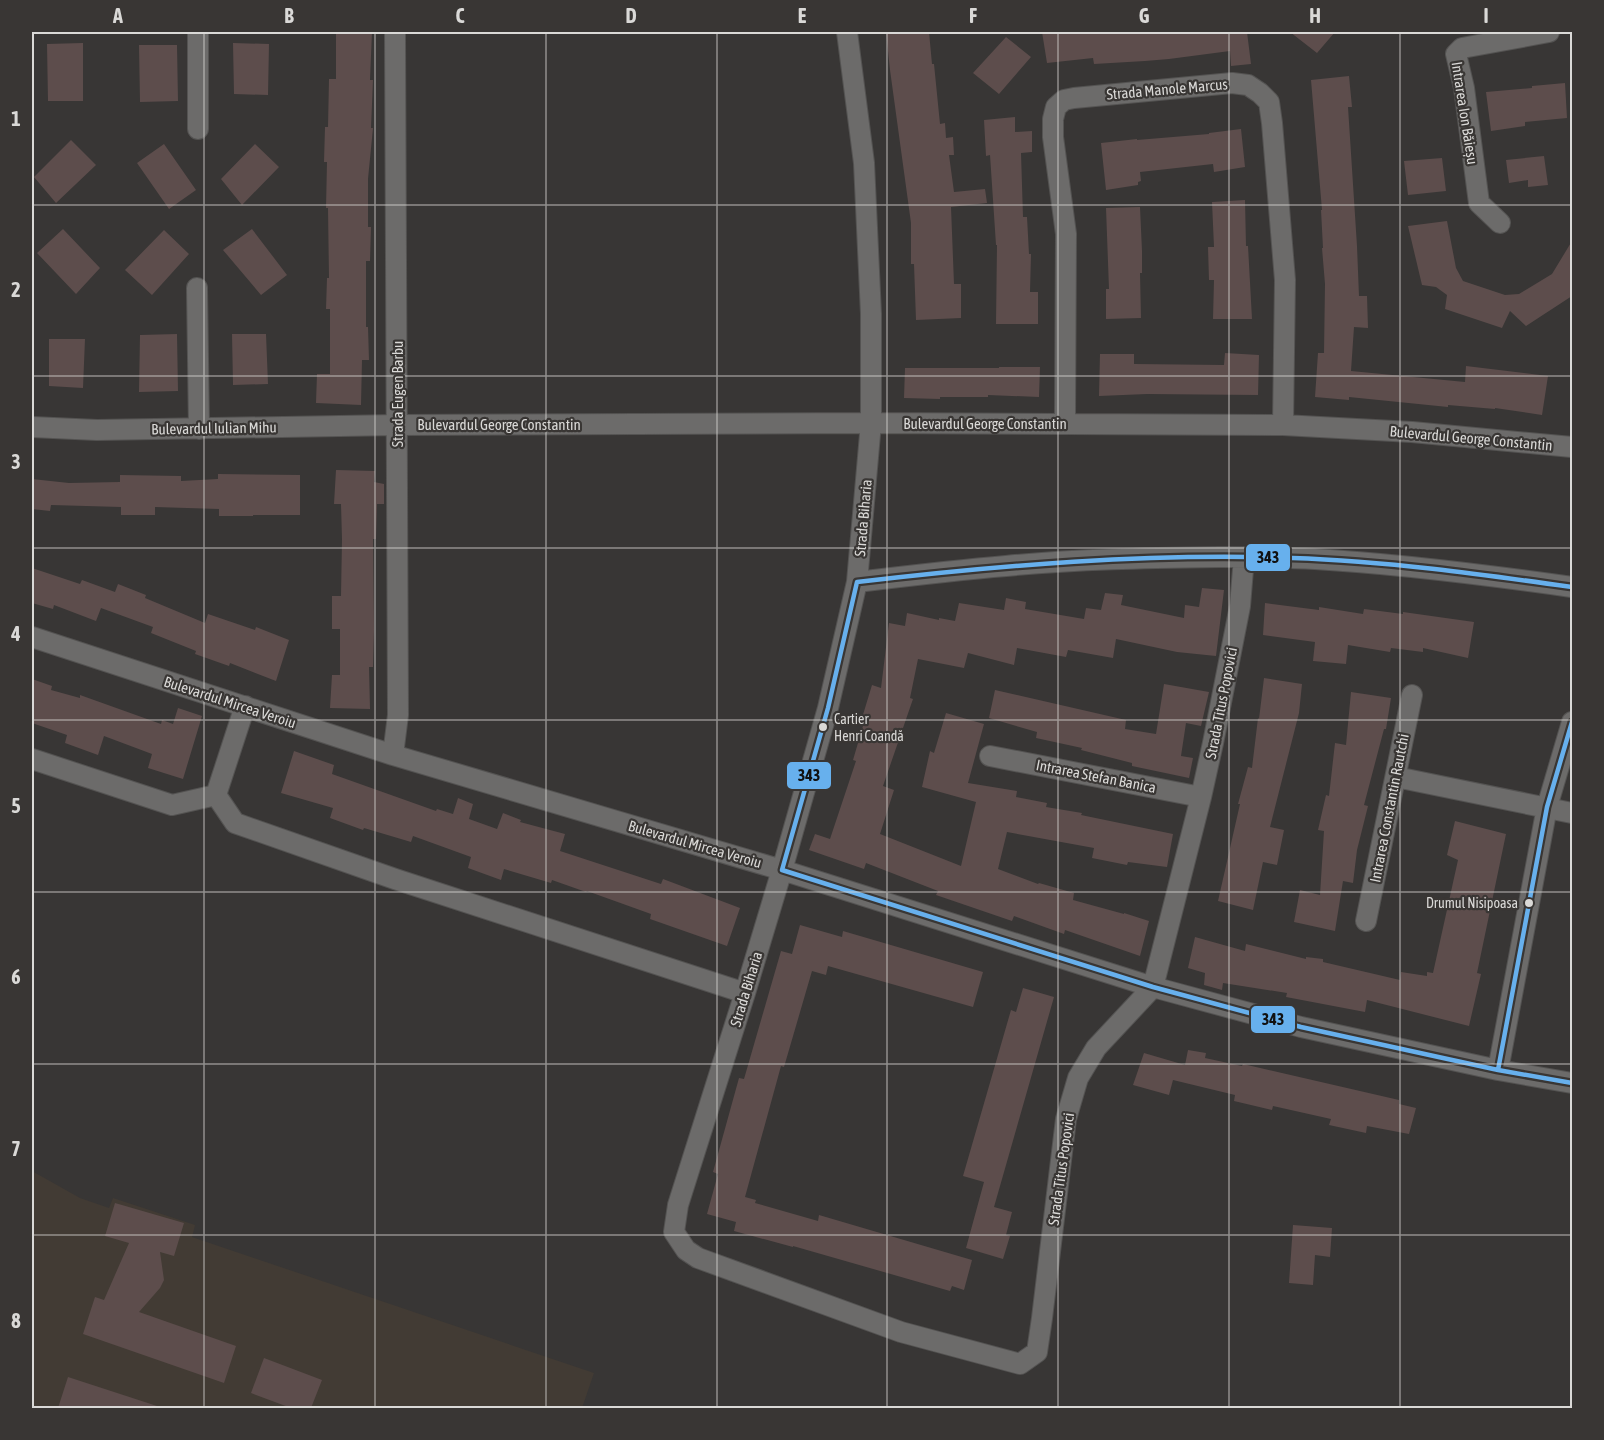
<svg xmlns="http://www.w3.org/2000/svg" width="1604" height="1440" font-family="'Asap Condensed',sans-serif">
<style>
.built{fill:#423b34}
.building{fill:#5d4d4c}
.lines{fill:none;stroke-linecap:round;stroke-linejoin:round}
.street-casing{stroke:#545352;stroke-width:22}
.street{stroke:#6c6b6a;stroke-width:20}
.bus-1-casing{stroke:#393634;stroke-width:9}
.bus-1{stroke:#67b0ed;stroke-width:4.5}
.grid{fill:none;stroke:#dad9d7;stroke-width:1.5;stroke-opacity:0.55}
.bus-dot{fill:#dad9d7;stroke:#393634;stroke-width:2}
.labels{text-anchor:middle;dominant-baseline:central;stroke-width:4.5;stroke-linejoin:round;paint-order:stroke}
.bus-label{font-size:14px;fill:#dad9d7;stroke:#393634;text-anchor:start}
.street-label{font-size:15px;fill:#dad9d7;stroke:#393634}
.line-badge{stroke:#393634;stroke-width:2}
.pale-badge-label{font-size:16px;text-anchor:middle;font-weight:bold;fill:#111}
.neatline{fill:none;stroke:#dad9d7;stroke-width:2}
.grid-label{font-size:20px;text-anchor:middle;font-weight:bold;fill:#dad9d7}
</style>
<rect width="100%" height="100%" fill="#383635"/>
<path class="built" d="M32,1171L80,1198L109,1208L113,1198L195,1225L192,1237L594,1373L582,1408H32Z"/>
<path class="building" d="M336,32H372L370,80H373L371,128H373L368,179V227H371L370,261H366V327H368L369,360H362L361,405L316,403L317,374H330V309H326L327,278H329L328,208H326L327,162H324L325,127H328L329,79H336Z
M886,32H929L932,64H934L940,124L945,123L946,138L953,137L954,155H949L954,192L985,189L987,203L951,207L954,284H961V318L916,320L914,264H911V223L890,70Z
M1042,32H1078V34L1103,32H1247L1251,64L1231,66L1230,51L1169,59L1145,61L1094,64L1093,58L1047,63Z
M1290,32H1335L1317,53Z
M1006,37L1031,57L999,94L973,73Z
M83,43V101H48L47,44Z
M233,43L269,44L268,95L234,94Z
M139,45H177L178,101L140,102Z
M1349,76L1352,107H1348L1357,246L1359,296H1367L1368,328L1354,327L1351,371L1465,382L1466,366L1548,376L1542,415L1495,408V409L1448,405V407L1349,397V400L1315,397L1318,353H1324L1325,284L1322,248H1323L1321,210H1322L1311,80Z
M1565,83L1567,118L1525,122V126L1491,131L1486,92L1532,88V86Z
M1015,117V132L1032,131V152L1021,153L1023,217H1027L1029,254H1031L1030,292H1038V324H996L997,245H996L990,155L986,156L984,120Z
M1241,129L1245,167L1214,172L1213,164L1140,172L1141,181L1138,182V185L1106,190L1101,143L1137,139V140L1209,134V133Z
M71,140L96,165L56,203L34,177Z
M164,144L196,190L169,209L137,163Z
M255,144L279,167L242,205L221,179Z
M1544,156L1548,185L1528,187V180L1509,183L1506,160Z
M1442,158L1446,191L1408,195L1404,161Z
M1245,200L1246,246H1248L1252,319H1213L1214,280H1209L1208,247H1214L1212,202Z
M1140,207L1142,251V273H1140L1141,318L1106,319V289H1109L1106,208Z
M1447,221L1456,268L1463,281L1505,295L1519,294L1552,274L1572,241V296L1526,326L1510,311L1502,328L1445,309L1447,295L1436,287L1422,285L1408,226Z
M63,229L100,268L76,294L37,253Z
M252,229L287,275L261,295L223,250Z
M164,230L189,254L152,295L125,270Z
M177,334L178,391L139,392L140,335Z
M232,334H266L268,384L233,385Z
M49,339H85L83,388L49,386Z
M1225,353L1259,355L1258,395L1147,394L1099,396L1100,354H1134V364L1224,365Z
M999,367H1040L1039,397L988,395V397H940V399L904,398L905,368H999Z
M336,470L375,471L374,482L384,484V504H377L376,539H373L374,629L373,667H369L370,709L330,708L332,675H340V629H332V596H341L342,539L341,504H334Z
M218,474L300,475V515H253V516H219V509L155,507V515H121V507L51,505L50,511L32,509V479L69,483L120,482V475L181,476V481L218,479Z
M32,568L80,584L82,580L115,592L118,584L146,595L145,598L205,623L208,614L255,630L256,627L289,640L276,681L230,663L229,666L195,654L196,651L151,633L153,627L101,608L96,621L54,605L53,609L32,603Z
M1202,588L1224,590L1216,656L1177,652L1116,639L1113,658L1068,650L1066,657L1017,648L1014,665L968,653L964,668L918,659L910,698L913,699L883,786L894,790L880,834L961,866L976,802L922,787L930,751L934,753L946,713L984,724L968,783L1017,791L1016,797L1047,803L1046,807L1082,813L1081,815L1173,834L1167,867L1128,862L1127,865L1092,858L1094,848L1007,832L998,869L1038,884L1039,883L1074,893L1073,900L1124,914V913L1149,921L1140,956L1065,930L1064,934L1014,916L1012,921L936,895L938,891L866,863L864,869L809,850L815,834L830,839L856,761L853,760L865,719L862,718L872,685L881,688L889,623L905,626L907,613L939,620V618L955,621L959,603L1004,610L1006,598L1026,602L1025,609L1084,619L1086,608L1101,610L1105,593L1123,595L1121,605L1184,618L1185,605L1199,607Z
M1265,603L1319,610V607L1363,614L1364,609L1403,614V612L1474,622L1468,658L1423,648V652L1391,648L1390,652L1348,645L1346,664L1313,661L1315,642L1263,635Z
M1264,678L1302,684L1299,713L1270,827L1284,830L1277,865L1263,862L1253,910L1218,901L1240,804H1238L1248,767L1252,768L1258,718L1259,719Z
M32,679L52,686L51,690L80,698V695L161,724L162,720L173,724L178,708L202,716L183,779L148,768L152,754L104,736L98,755L65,743L67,735L32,723Z
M1164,684L1209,692L1201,726L1186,723L1181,756L1193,758L1189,778L1132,766V763L1081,750L1082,748L1036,738L1037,732L989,718L995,690L1126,720L1125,729L1156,734Z
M1351,692L1391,698L1386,729H1384L1364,805L1368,806L1357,850L1353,883L1343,881L1335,931L1294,922L1300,890L1320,895L1324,831L1318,830L1326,795L1329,796L1335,743L1346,745Z
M294,751L334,765L332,774L436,811L437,809L453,814L458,798L473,804L469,819L497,829L503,813L521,820L520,822L565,834L560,851L661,884L663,879L740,908L727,946L650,919L651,914L587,891L586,892L552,880L551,883L504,869L501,880L468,868L471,857L413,836L411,842L364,828L363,830L330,818L333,808L281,793Z
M1455,821L1506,834L1477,973L1481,974L1469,1026L1367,1000L1365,1012L1286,997L1287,993L1223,983L1222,990L1204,985L1205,973L1188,968L1195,937L1245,951L1246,944L1306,959V957L1323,959V962L1400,980L1401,972L1427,976V972L1433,973L1458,860L1447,855Z
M800,925L842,937L843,931L983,972L973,1007L828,966L826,975L812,971L784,1067L781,1066L745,1197L756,1200L755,1203L818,1221L819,1215L972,1260L964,1290L952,1286L950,1291L793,1246V1247L734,1231L736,1222L707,1214L718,1174L713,1172L739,1078L744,1079L781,951L792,954Z
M1023,988L1054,997L994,1207L1012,1212L1006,1235L1010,1236L1003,1259L966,1248L984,1182L963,1176L1011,1010L1016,1012Z
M1188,1050L1206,1053L1205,1058L1242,1066L1243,1064L1399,1100V1104L1416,1108L1409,1134L1367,1126L1366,1133L1329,1125L1331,1119L1273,1106L1272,1110L1234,1101L1235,1095L1173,1080L1169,1095L1133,1085L1144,1053L1185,1065Z
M115,1203L184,1223L174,1256L160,1252L164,1280L160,1288L139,1312L236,1346L224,1383L83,1334L95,1297L104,1300L129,1243L105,1236Z
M1293,1225L1332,1228L1330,1257L1315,1255L1313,1285L1289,1283Z
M264,1358L322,1380L311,1408H291L251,1393Z
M68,1377L157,1406V1408H58Z"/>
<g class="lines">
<defs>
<path id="street" d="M847,32L864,163L871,314V423L857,582L828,708L782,870L745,993L678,1205L674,1232L686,1250L698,1258L901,1332L1020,1364L1037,1352L1042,1318L1066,1119L1078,1078L1096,1048L1153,987L1201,797L1213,743L1240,606L1244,557
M198,129V32
M1500,223L1479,203L1464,88L1456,54L1462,48L1549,32
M197,288L199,429
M1065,424L1066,234L1053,137V119L1056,107L1064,100L1074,98L1232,83L1248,85L1260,93L1269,102L1272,123L1285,280L1283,425
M32,427L97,430L397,425L871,423L1283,425L1412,432L1572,447
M857,582C907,576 957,570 1006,566C1077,559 1149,558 1220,557C1251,557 1284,557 1315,559C1401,564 1487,575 1572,587
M32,637L393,755L782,870L1153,987L1301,1027L1498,1070L1572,1083
M393,755L398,715L395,32
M990,756L1201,797
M32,759L172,805L216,795L245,706
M1396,777L1572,813
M216,795L235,823L395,879L745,993
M1366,921L1412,695
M1498,1070L1547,807L1572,722"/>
</defs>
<use href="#street" class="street-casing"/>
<use href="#street" class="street"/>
<defs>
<path id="bus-1" d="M1572,587C1479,574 1386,561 1292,558C1146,553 1001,565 857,582L828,708L782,870L1153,987L1301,1027L1498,1070L1572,1083
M1498,1070L1547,807L1572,722"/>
</defs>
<use href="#bus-1" class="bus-1-casing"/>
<use href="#bus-1" class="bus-1"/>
</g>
<path class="grid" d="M204,32V1408M375,32V1408M546,32V1408M717,32V1408M887,32V1408M1058,32V1408M1229,32V1408M1400,32V1408M32,205H1572M32,376H1572M32,548H1572M32,720H1572M32,892H1572M32,1064H1572M32,1235H1572"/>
<g class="bus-dot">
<circle cx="823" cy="727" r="5"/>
<circle cx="1529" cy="903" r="5"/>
</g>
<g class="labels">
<g class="bus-label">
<text x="834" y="719">Cartier<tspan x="834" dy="17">Henri Coandă</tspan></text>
<text x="1518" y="903" text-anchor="end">Drumul Nisipoasa</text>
</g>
<g class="street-label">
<text transform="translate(1167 89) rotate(-5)">Strada Manole Marcus</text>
<text transform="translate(1465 113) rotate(81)">Intrarea Ion Băieșu</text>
<text transform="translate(397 394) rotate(-90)">Strada Eugen Barbu</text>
<text x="985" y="423">Bulevardul George Constantin</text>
<text x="499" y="424">Bulevardul George Constantin</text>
<text transform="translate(214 428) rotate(-1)">Bulevardul Iulian Mihu</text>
<text transform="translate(1471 438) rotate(5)">Bulevardul George Constantin</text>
<text transform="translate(863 518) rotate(-85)">Strada Biharia</text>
<text transform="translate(230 702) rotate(18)">Bulevardul Mircea Veroiu</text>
<text transform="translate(1221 703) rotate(-79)">Strada Titus Popovici</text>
<text transform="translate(1096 776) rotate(11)">Intrarea Stefan Banica</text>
<text transform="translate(1389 808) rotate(-79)">Intrarea Constantin Rautchi</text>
<text transform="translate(695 844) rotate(16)">Bulevardul Mircea Veroiu</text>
<text transform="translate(746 989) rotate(-73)">Strada Biharia</text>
<text transform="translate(1061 1169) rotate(-82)">Strada Titus Popovici</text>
</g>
</g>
<g class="line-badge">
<rect x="1245" y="543" width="46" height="29" rx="6" fill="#67b0ed"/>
<rect x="786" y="761" width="46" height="29" rx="6" fill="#67b0ed"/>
<rect x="1250" y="1005" width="46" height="29" rx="6" fill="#67b0ed"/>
</g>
<g class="pale-badge-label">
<text x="1268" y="563">343</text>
<text x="809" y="781">343</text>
<text x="1273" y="1025">343</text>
</g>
<rect width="1604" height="1440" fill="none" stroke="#393634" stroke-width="66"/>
<rect x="33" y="33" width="1538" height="1374" class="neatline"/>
<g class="grid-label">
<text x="118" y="23">A</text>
<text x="289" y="23">B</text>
<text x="460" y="23">C</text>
<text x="631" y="23">D</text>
<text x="802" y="23">E</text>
<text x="973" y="23">F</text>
<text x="1144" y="23">G</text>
<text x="1315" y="23">H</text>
<text x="1486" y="23">I</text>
<text x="16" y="126">1</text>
<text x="16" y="297">2</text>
<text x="16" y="469">3</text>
<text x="16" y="641">4</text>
<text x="16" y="813">5</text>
<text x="16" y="984">6</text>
<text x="16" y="1156">7</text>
<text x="16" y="1328">8</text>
</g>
</svg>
